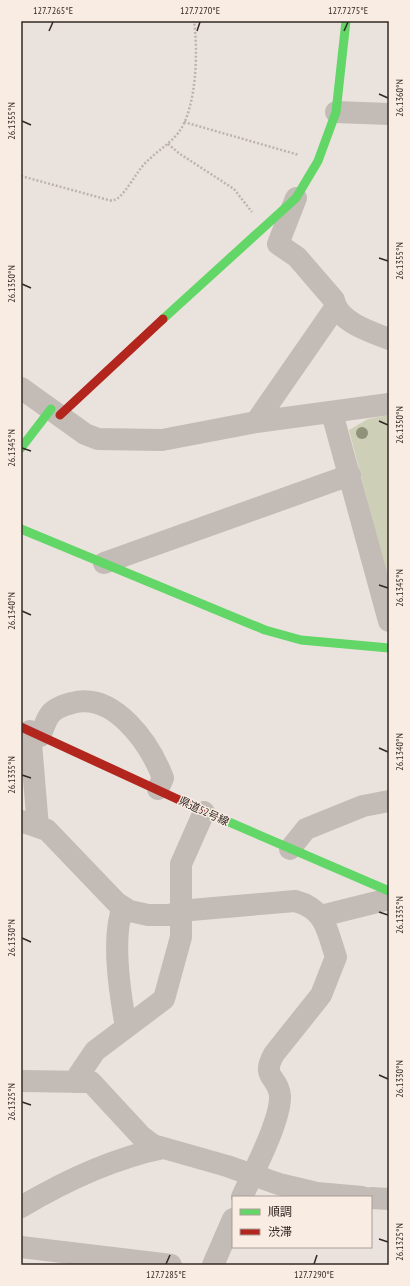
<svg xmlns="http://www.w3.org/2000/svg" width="410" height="1286" font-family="'PT Sans Narrow','Noto Sans JP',sans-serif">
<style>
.green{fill:#cdcfb6}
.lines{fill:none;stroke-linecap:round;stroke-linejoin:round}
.path{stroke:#bcb3af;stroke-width:2.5;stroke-dasharray:2 2;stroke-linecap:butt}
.street{stroke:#c3bbb6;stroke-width:22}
.fast{stroke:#63d668;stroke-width:9}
.jam{stroke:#b3261e;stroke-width:9}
.tree{fill:#90937a}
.ticks{fill:none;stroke:#332825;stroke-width:1.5}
.labels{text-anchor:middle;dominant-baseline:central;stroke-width:3;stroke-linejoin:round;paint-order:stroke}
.street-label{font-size:11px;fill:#332825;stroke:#f9ece3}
.neatline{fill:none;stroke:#332825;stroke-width:1.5}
.ticks-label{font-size:10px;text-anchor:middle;fill:#332825}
</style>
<rect width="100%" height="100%" fill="#eae3dd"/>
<path class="green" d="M389,415V583L349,430L368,419Z"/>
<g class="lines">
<path class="path" d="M184,122L299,155
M168,144L180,154L234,189L252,212
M21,176L105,199C108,200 112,201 114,200C122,199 136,174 141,168C152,154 168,146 179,132C197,106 198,51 194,21"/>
<path class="street" d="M336,112L389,114
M296,198L278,244L297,257L334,300C338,322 371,332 389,339
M21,388L85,434L98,439L162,440L256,422L389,404
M332,413L389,621
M256,422L335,308
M104,563L350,475
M30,731L38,827
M40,736C43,730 45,722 49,716C53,709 64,705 72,703C114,691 150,744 163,778L158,789
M21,821L47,830L117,903L130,911L148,915H168L191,910L295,901C326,909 327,931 336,957L321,995L274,1054C260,1079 279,1076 280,1096C281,1120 253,1173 242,1197
M290,849L306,829L363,806L389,801
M123,907C111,938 120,994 126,1027
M321,916L389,899
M21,1081L91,1082L141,1136L153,1145L227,1166L279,1184L317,1193L362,1197
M74,1082L95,1051L164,999L181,937V864L204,812
M371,1198L389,1199
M21,1207C63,1182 115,1158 163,1148
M21,1247L171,1265
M213,1265L233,1219"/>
<path class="fast" d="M163,319L296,198L318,161L336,112L346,21
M21,448L51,409
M21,529L265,630L301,640L389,648
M201,810L389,891"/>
<path class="jam" d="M60,415L163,319
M21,727L201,810"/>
</g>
<circle class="tree" cx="362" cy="433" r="6"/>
<path class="ticks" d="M49,31L53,22M197,31L200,22M344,31L348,22M379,94L388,98M22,121L31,125M379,258L388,261M22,284L31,288M379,421L388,425M22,448L31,451M379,585L388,588M22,611L31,615M379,748L388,752M22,775L31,778M379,912L388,915M22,938L31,942M379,1075L388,1079M22,1102L31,1105M379,1239L388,1242M166,1264L170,1255M314,1264L317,1255"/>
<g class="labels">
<g class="street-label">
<text transform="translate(204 811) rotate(25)">県道52号線</text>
</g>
</g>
<rect width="410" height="1286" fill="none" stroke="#f9ece3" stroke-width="44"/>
<rect x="232" y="1196" width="140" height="52" fill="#f9ece3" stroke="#aa9e97"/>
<rect x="240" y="1209" width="20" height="6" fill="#63d668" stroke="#aa9e97"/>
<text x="268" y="1216" font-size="12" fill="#332825">順調</text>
<rect x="240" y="1229" width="20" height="6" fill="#b3261e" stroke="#aa9e97"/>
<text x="268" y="1236" font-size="12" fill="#332825">渋滞</text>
<rect x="22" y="22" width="366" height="1242" class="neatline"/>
<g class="ticks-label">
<text x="53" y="14">127.7265°E</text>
<text x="200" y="14">127.7270°E</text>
<text x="348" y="14">127.7275°E</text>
<text transform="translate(399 98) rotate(-90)" y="4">26.1360°N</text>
<text transform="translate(11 121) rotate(-90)" y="4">26.1355°N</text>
<text transform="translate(399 261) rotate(-90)" y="4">26.1355°N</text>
<text transform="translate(11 284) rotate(-90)" y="4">26.1350°N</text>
<text transform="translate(399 425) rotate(-90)" y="4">26.1350°N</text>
<text transform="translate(11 448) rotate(-90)" y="4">26.1345°N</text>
<text transform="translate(399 588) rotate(-90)" y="4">26.1345°N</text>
<text transform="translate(11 611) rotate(-90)" y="4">26.1340°N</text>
<text transform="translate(399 752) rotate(-90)" y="4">26.1340°N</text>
<text transform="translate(11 775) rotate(-90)" y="4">26.1335°N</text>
<text transform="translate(399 915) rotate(-90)" y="4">26.1335°N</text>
<text transform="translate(11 938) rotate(-90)" y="4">26.1330°N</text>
<text transform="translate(399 1079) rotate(-90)" y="4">26.1330°N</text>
<text transform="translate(11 1102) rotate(-90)" y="4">26.1325°N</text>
<text transform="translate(399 1242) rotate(-90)" y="4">26.1325°N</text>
<text x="166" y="1278">127.7285°E</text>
<text x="314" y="1278">127.7290°E</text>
</g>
</svg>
